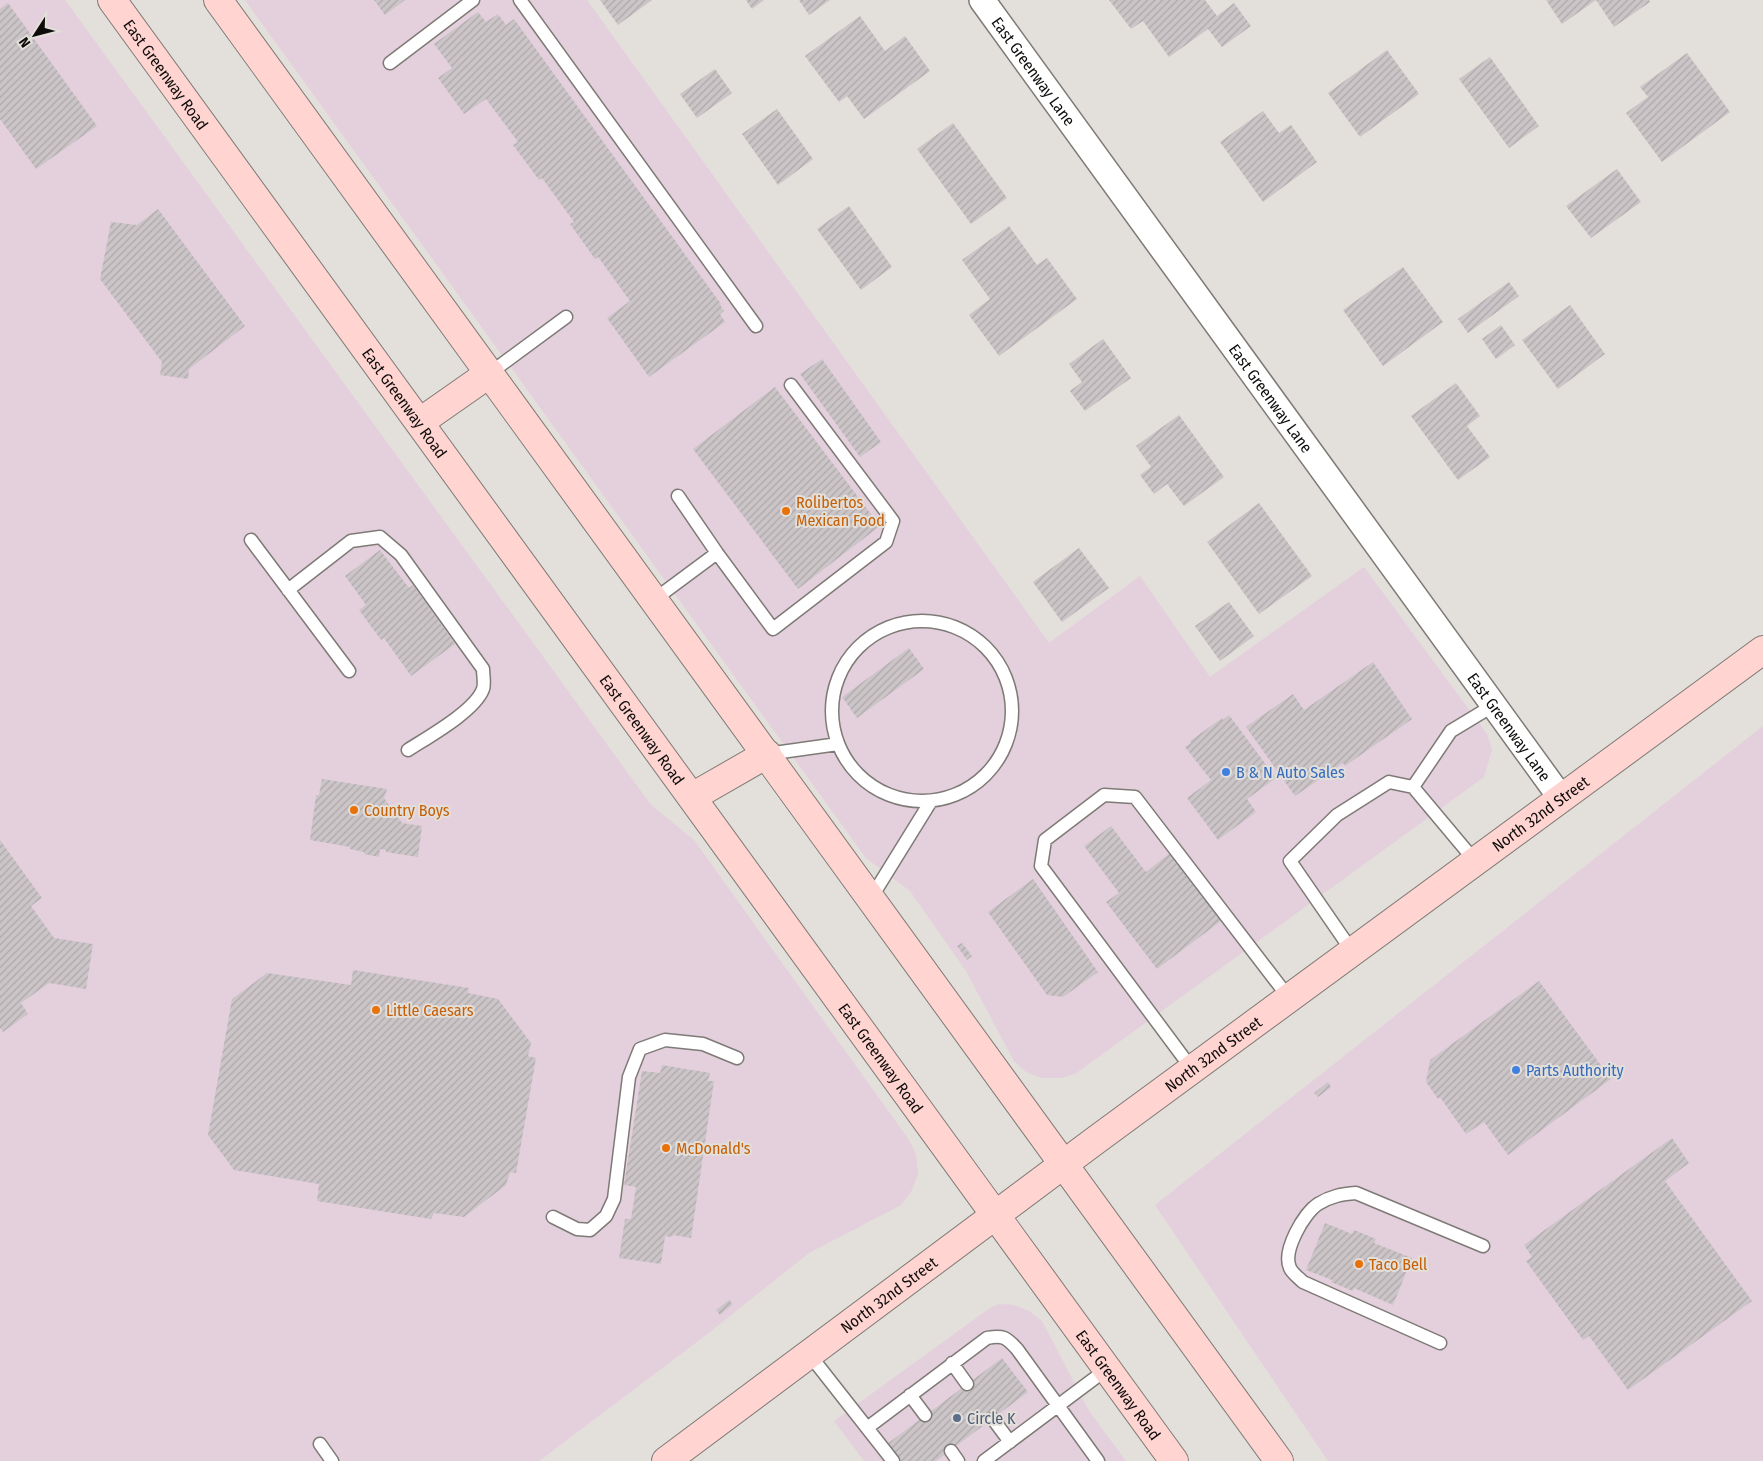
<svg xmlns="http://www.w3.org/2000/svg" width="1763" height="1461" font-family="'Fira Sans Condensed',sans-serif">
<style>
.commercial{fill:#e4cfdd}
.building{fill:url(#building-hatch)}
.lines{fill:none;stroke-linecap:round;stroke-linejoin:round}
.service-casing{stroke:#7e7a75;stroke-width:15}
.minor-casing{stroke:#7e7a75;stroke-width:28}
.secondary-casing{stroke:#7e7a75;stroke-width:30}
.service{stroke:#fff;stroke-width:12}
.minor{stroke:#fff;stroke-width:25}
.secondary{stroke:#ffd4d1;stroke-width:28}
.food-dot{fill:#e8710a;stroke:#e3dfda;stroke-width:2}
.shop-dot{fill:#3f7fe0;stroke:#e3dfda;stroke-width:2}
.service-dot{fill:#5c6f8a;stroke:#e3dfda;stroke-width:2}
.labels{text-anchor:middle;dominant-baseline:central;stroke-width:4;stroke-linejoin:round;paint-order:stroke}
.street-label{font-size:16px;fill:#0d0c0a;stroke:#e3dfda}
.food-label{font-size:16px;fill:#c56008;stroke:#e3dfda;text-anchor:start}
.shop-label{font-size:16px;fill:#366cbe;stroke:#e3dfda;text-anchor:start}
.service-label{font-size:16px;fill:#4e5e75;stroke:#e3dfda;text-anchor:start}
</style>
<defs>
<pattern id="building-hatch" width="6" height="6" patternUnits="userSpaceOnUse" patternTransform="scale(1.25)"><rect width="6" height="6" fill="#ccc5c8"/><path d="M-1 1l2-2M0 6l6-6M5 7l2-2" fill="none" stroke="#aea8aa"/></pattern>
</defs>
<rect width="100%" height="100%" fill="#e3dfda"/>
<path class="commercial" d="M0,0H65L651,805L694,840L909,1140L916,1154L918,1174L911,1192L901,1205L809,1253L706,1335L539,1461H0Z
M245,0H587L1049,643L1140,576L1210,677L1364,567L1487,734L1492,750L1484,777L1075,1074L1061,1078H1042L1026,1072L1014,1061L966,971L910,891L866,858Z
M1763,726V1461H1328L1155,1205Z
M999,1304L1014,1305L1029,1311L1042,1321L1089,1411L1126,1461H864L834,1421L990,1308Z"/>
<path class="building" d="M374,0H405L385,15Z
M600,0H652L618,25Z
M746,0H764L752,9Z
M799,0H830L809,15Z
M1109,0H1205L1217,16L1234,3L1251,26L1222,47L1208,29L1169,57L1143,21L1131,29Z
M1546,0H1649L1650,2L1614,27L1596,0L1562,24Z
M8,3L97,126L36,169L0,119V9Z
M478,12L486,22L498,14L506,25L514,19L721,304L720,305L724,311L720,314L725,322L649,377L607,318L630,301L598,257L595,259L570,224L574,222L542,178L539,180L513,145L518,142L486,99L464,114L438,78L452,68L434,44Z
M860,16L885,51L905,36L930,71L864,119L847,96L839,102L805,56Z
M1387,50L1419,94L1360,137L1328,93Z
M1687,53L1730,112L1662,162L1626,113L1648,97L1640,87Z
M1490,57L1539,126L1509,148L1459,79Z
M715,69L732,93L697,118L680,94Z
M777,109L813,159L778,185L742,134Z
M1263,111L1279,133L1291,125L1317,162L1263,202L1220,142Z
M953,123L1007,198L971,224L917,149Z
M1617,169L1641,202L1591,238L1566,206Z
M849,206L892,267L861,290L817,229Z
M158,209L245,326L189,369L188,379L160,375L162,362L100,279L111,222L137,225Z
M1009,226L1037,265L1047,258L1077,299L999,356L969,315L990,299L962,260Z
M1403,267L1443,322L1383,366L1343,310Z
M1509,282L1519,296L1468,333L1458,319Z
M1570,305L1605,354L1558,389L1522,340Z
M1501,325L1515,345L1496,359L1482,339Z
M1103,339L1131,378L1085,411L1070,391L1082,382L1069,364Z
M822,359L881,442L860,457L800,374Z
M1456,383L1480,416L1467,426L1490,457L1458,480L1411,416Z
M775,387L880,526L798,589L693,449Z
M1179,415L1224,477L1184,506L1167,484L1154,494L1140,475L1151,467L1136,446Z
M1259,503L1312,576L1259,614L1207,542Z
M1079,548L1109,588L1062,622L1033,582Z
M380,550L409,588L413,585L455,644L411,676L384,638L381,640L359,610L366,605L345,576Z
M1229,602L1254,636L1220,661L1195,626Z
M909,648L924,669L857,718L842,697Z
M1373,662L1412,719L1345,766L1343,763L1295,796L1246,727L1293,694L1304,710Z
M1229,715L1276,778L1247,799L1256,812L1218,840L1187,798L1211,780L1185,747L1191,743L1190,741L1222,718L1223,720Z
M322,779L387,789L384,798L402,823L422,826L418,857L386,852V850L380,849L379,857L364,854V852L350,849V847L310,840L316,795H319Z
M1111,826L1146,872L1170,853L1221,921L1157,969L1106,902L1119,893L1084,846Z
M0,840L42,898L31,906L54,938L93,944L86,989L49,983L21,1003L28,1014L3,1032L0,1028Z
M1033,879L1098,972L1063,997L1047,995L988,912Z
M962,943L972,956L967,960L957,946Z
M353,970L469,988L468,993L498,999L531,1043L528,1056L536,1058L516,1173L510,1172L506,1185L464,1217L434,1213L431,1219L317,1201L319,1184L234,1170L208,1135L232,999L267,973L351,985Z
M1539,981L1611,1079L1508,1155L1484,1122L1466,1134L1440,1097L1438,1099L1426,1082L1430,1060Z
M662,1065L710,1073L708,1081H714L691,1238L673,1235L672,1237L665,1236L661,1264L619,1258L625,1219H631L636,1187L624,1185L642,1071L660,1073Z
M1328,1082L1331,1087L1318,1097L1314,1093Z
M1672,1138L1689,1163L1665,1181L1752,1301L1628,1390L1589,1336L1583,1340L1526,1261L1532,1257L1524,1245Z
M1325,1223L1352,1234L1354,1230L1376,1239L1374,1243L1412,1258L1393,1305L1354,1288L1353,1291L1331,1282L1332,1280L1306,1270Z
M729,1300L733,1304L720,1315L716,1310Z
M1002,1358L1028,1392L936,1461H900L887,1444Z"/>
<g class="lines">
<defs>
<path id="service" d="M520,0L756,326
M390,63L473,0
M490,373L566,317
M251,540L349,671
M717,553L773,629L886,542L893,521L791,385
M288,590L351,541L380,537L401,555L483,669C483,675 485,684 483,689C475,711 428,737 408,750
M655,599L717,553L678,496
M832 711a90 90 0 1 1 180 0a90 90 0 1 1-180 0Z
M767,754L838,744
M1413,787L1451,731L1494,705
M871,898L931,801
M1352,951L1290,861L1337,815L1389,782L1413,787L1475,861
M1192,1069L1041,866L1045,840L1104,795L1135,797L1289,998
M553,1217L577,1229L590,1230L606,1216L614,1199L629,1077L640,1049L665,1040L703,1044L737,1058
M1440,1343L1303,1282C1299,1278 1292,1273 1290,1268C1282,1251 1304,1213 1318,1204C1331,1196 1342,1194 1356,1193L1483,1246
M809,1354L893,1461
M952,1363L967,1384
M910,1395L925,1415
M993,1419L1010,1442
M867,1428L987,1338C1003,1335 1006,1337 1017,1349L1098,1461
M320,1444L332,1461
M951,1451L958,1461
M984,1461L1107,1369"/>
<g id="minor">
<path id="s1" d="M982,0L1561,798"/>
</g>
<g id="secondary">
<path id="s2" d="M112,0L1174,1461"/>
<path d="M218,0L1279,1461"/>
<path d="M420,422L490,373"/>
<path d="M692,797L767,754"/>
<path id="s3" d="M666,1461L1096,1140L1763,650"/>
</g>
</defs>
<use href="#service" class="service-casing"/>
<use href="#minor" class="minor-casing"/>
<use href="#secondary" class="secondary-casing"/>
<use href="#service" class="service"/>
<use href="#minor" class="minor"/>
<use href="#secondary" class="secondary"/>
</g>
<g class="food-dot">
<circle cx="786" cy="511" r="5"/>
<circle cx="354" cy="810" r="5"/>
<circle cx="376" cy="1010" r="5"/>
<circle cx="666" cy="1148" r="5"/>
<circle cx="1359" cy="1264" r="5"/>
</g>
<g class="shop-dot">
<circle cx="1226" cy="772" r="5"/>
<circle cx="1516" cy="1070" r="5"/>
</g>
<circle class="service-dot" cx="957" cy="1418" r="5"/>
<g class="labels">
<g class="street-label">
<text stroke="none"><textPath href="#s1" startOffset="88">East Greenway Lane</textPath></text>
<text stroke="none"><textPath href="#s2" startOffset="92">East Greenway Road</textPath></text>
<text stroke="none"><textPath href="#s1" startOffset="492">East Greenway Lane</textPath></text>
<text stroke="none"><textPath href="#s2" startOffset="498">East Greenway Road</textPath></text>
<text stroke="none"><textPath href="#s1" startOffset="898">East Greenway Lane</textPath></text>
<text stroke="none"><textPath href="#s2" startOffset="902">East Greenway Road</textPath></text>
<text stroke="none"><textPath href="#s3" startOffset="1088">North 32nd Street</textPath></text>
<text stroke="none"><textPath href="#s3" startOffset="682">North 32nd Street</textPath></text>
<text stroke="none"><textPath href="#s2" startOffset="1308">East Greenway Road</textPath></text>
<text stroke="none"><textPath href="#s3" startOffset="278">North 32nd Street</textPath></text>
<text stroke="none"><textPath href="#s2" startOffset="1712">East Greenway Road</textPath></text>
</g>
<g class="food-label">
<text x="796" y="502">Rolibertos<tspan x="796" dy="18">Mexican Food</tspan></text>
<text x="364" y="810">Country Boys</text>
<text x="386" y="1010">Little Caesars</text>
<text x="676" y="1148">McDonald's</text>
<text x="1369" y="1264">Taco Bell</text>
</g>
<g class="shop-label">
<text x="1236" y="772">B &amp; N Auto Sales</text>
<text x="1526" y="1070">Parts Authority</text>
</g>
<g class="service-label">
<text x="967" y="1418">Circle K</text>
</g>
</g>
<g transform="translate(35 35) rotate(234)" stroke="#e3dfda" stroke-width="4" paint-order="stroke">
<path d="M0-4L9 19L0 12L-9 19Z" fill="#0d0c0a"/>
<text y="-8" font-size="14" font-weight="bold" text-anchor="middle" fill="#0d0c0a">N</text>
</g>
</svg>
